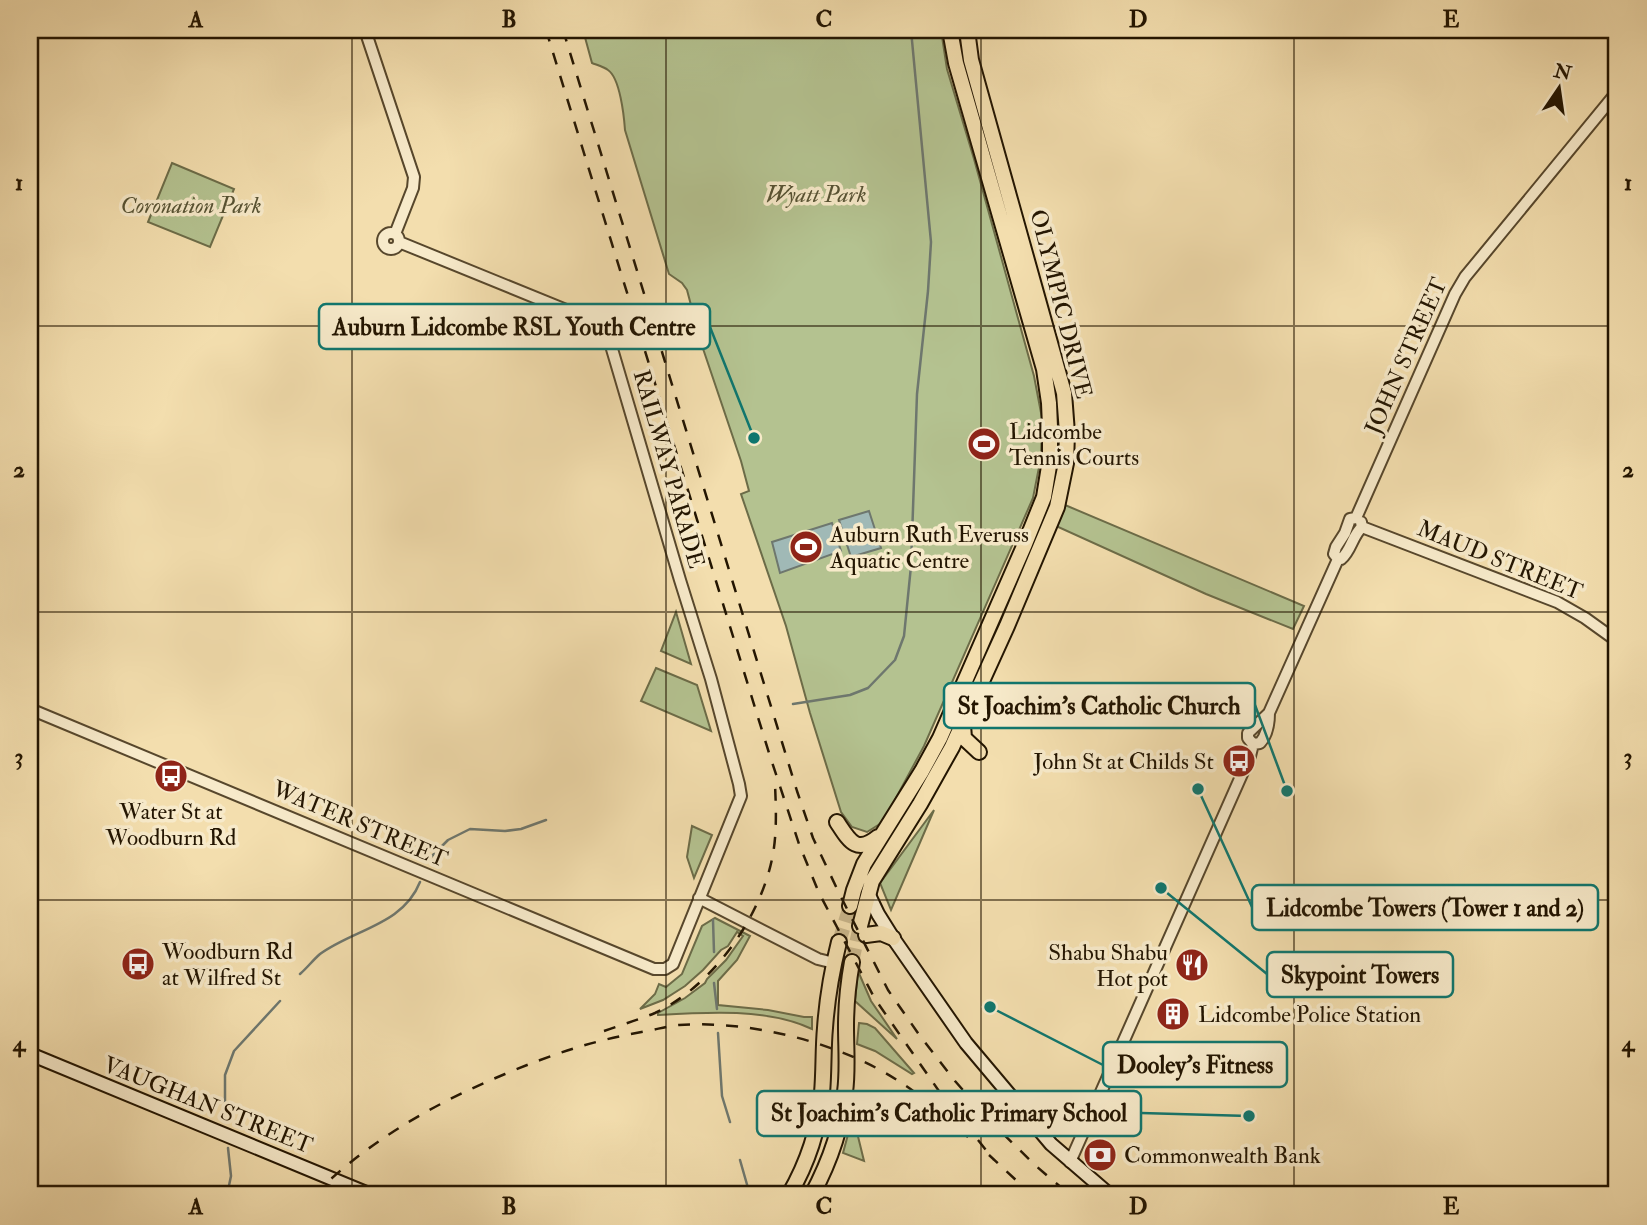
<svg xmlns="http://www.w3.org/2000/svg" width="1647" height="1225" font-family="'IM FELL Double Pica',serif">
<style>
.green{fill:#b4c290;stroke:#6c6c48;stroke-width:2}
.water{fill:#a0b9b6;stroke:#6e776e;stroke-width:2}
.lines{fill:none;stroke-linecap:round;stroke-linejoin:round}
.stream{stroke:#6e776e;stroke-width:2.5}
.trunk-tunnel{stroke:#c9b68b;stroke-width:14;stroke-dasharray:14 7;stroke-linecap:butt}
.tertiary-casing{stroke:#57472c;stroke-width:14}
.secondary-casing{stroke:#231501;stroke-width:16}
.trunk-casing{stroke:#231501;stroke-width:18}
.tertiary{stroke:#f7eaca;stroke-width:10}
.secondary{stroke:#f7eaca;stroke-width:12}
.trunk{stroke:#f3deae;stroke-width:14}
.rail{stroke:#231501;stroke-width:2.5;stroke-dasharray:12 12;stroke-linecap:butt}
.grid{fill:none;stroke:#231501;stroke-width:2;stroke-opacity:0.55}
.labels{text-anchor:middle;dominant-baseline:central;stroke-width:7;stroke-linejoin:round;paint-order:stroke}
.park-label{font-size:23px;font-style:italic;fill:#565233;stroke:#f7eaca}
.street-label{font-size:23px;fill:#231501;stroke:#f7eaca}
.poi-label{font-size:23px;fill:#231501;stroke:#f7eaca;text-anchor:start}
.leader{fill:none;stroke:#0f766e;stroke-width:2.5}
.callout-dot{fill:#0f766e;stroke:#f7eaca;stroke-width:2.5}
.callout{fill:#f7eaca;stroke:#0f766e;stroke-width:2.5}
.callout-label{font-size:24px;text-anchor:middle;font-weight:bold;fill:#231501}
.neatline{fill:none;stroke:#231501;stroke-width:2.5}
.grid-label{font-size:23px;text-anchor:middle;font-weight:bold;fill:#231501}
</style>
<rect width="100%" height="100%" fill="#f3deae"/>
<filter id="stains"><feTurbulence type="fractalNoise" baseFrequency=".00286" numOctaves="4"/><feColorMatrix values="0 0 0 0 .2 0 0 0 0 .09 0 0 0 0 .02 0 0 0 .5 -.17"/></filter>
<radialGradient id="worn" r=".72"><stop offset=".6" stop-color="#630" stop-opacity="0"/><stop offset="1" stop-color="#630" stop-opacity=".3"/></radialGradient>
<path class="green" d="M583,30H941L947,69L974,159L1034,376L1042,418L1041,457L1033,498L924,746L883,822L867,832L852,827L841,812L810,713L786,626L741,494L749,491L741,461L695,325L687,327V319L692,309L687,290L682,283L669,274L625,130C624,116 620,78 608,70C604,67 597,65 592,63Z
M172,163L234,189L210,247L148,222Z
M1065,505L1304,606L1293,629L1206,594L1056,526Z
M676,612L691,664L661,651Z
M656,668L697,685L711,731L641,701Z
M934,810L891,910L880,883Z
M692,826L712,835L694,878L687,857Z
M715,918L750,936L737,960L718,981V1005L768,1010L804,1017H812V1029C768,1008 706,1012 658,1015V1013L685,998L705,983L707,979L726,960L743,936L737,932L728,946L721,950L703,970L685,986L663,1000L640,1009L655,994L659,984L666,987L682,974L702,926Z
M858,971L871,1001L897,1039L855,1001Z
M859,1023L867,1024L875,1028L914,1073L912,1074L875,1051L857,1044Z
M853,1116L864,1161L843,1153Z"/>
<path class="water" d="M869,511L881,548L851,557L839,520Z
M832,523L841,551L780,573L772,542Z"/>
<g class="lines">
<path class="stream" d="M793,704L850,695L868,688L895,660L904,636L911,566L917,394L928,291L931,242L911,30
M430,858L448,840L470,829L505,831L521,829L546,820
M713,920L714,952
M300,974C307,968 313,960 320,954C354,929 403,925 420,882
M714,983L717,1009
M718,1033L722,1096L730,1122
M225,1110V1075L234,1051L280,1001
M740,1160L750,1195
M227,1195L231,1176L228,1148"/>
<path class="trunk-tunnel" d="M839,942L850,906
M852,962L860,926"/>
<defs>
<path id="tertiary" d="M365,30L414,177L413,188L395,234
M383 241a8 8 0 1 1 16 0a8 8 0 1 1-16 0Z
M1356,518L1455,294L1465,277L1617,92
M1362,527L1557,602L1585,618L1617,641
M1338,559H1341C1351,551 1352,536 1362,527L1361,522
M1338,559L1334,554L1336,547L1345,533L1350,519L1356,518
M30,709L654,969H665L673,964L741,796L739,784L711,679L680,580L607,332L603,327L593,321L399,242
M1253,744L1248,738V733L1269,713L1338,559
M1253,744L1260,743C1267,735 1269,724 1269,713
M699,898L818,959L834,963
M1070,1162L1250,756L1253,744"/>
<path id="secondary" d="M868,893L878,914L893,938L966,1043L1051,1144L1110,1195
M30,1054L371,1195"/>
<path id="trunk" d="M963,725L964,738L979,752
M837,822C849,840 856,855 878,837
M850,906L854,890L864,864L922,771L940,738L1025,544L1044,497L1050,460V427L1049,403L1044,369L956,63L950,30
M860,926L872,881L920,804L952,747L1007,626L1057,507L1066,463L1067,433L1064,393L971,60L967,30
M866,935L881,933L893,938
M789,1195C807,1164 819,1129 822,1093C824,1071 823,1049 825,1028C827,999 832,970 839,942
M812,1195C829,1163 842,1129 845,1092C848,1071 846,1049 846,1027C846,1005 848,984 852,962"/>
</defs>
<use href="#tertiary" class="tertiary-casing"/>
<use href="#secondary" class="secondary-casing"/>
<use href="#trunk" class="trunk-casing"/>
<use href="#tertiary" class="tertiary"/>
<use href="#secondary" class="secondary"/>
<use href="#trunk" class="trunk"/>
<path class="rail" d="M546,30L769,753L799,844L819,893L875,999L941,1094L994,1160
M563,30L797,791L813,838L839,893L888,990L920,1036L955,1081L992,1123L1036,1166L1070,1195
M604,1031C621,1025 638,1020 655,1013C713,986 762,916 773,854C777,831 776,807 775,784
M989,1155L1032,1195
M314,1195C368,1141 435,1103 505,1074C555,1053 595,1040 647,1031C658,1029 668,1026 679,1025C749,1020 838,1042 897,1080C920,1094 947,1118 968,1137"/>
</g>
<path class="grid" d="M352,30V1195M666,30V1195M981,30V1195M1294,30V1195M30,326H1617M30,612H1617M30,900H1617"/>
<defs>
<symbol id="stadium-disc" viewBox="-11 -11 22 22"><circle r="9.5" fill="#8f2418" stroke="#f7eaca"/><path d="M0-5a6.5 5 0 1 0 0 10a6.5 5 0 1 0 0-10ZM-3.5-1.8h7v3.6h-7Z" fill="#fff"/></symbol>
<symbol id="bus-disc" viewBox="-11 -11 22 22"><circle r="9.5" fill="#8f2418" stroke="#f7eaca"/><path d="M-5-6H5V4H4V6H2V4H-2V6H-4V4H-5ZM-3.5-4V0h7V-4ZM-3.5 1.2v1.5H-2V1.2ZM2 1.2v1.5H3.5V1.2Z" fill="#fff"/></symbol>
<symbol id="restaurant-disc" viewBox="-11 -11 22 22"><circle r="9.5" fill="#8f2418" stroke="#f7eaca"/><path d="M-5-6h1v4h1v-4h1v4h1v-4h1v5L-1.5 .5V6h-2V.5L-5-1ZM5-6V6H3V1.5H1.5Q1.5-4 5-6Z" fill="#fff"/></symbol>
<symbol id="building-disc" viewBox="-11 -11 22 22"><circle r="9.5" fill="#8f2418" stroke="#f7eaca"/><path d="M-4-6H4V6H1V3H-1V6H-4ZM-2.5-4.3h1.7v1.8h-1.7ZM.8-4.3h1.7v1.8H.8ZM-2.5-1h1.7V.8h-1.7ZM.8-1h1.7V.8H.8Z" fill="#fff"/></symbol>
<symbol id="bank-disc" viewBox="-11 -11 22 22"><circle r="9.5" fill="#8f2418" stroke="#f7eaca"/><path d="M-6-4H6V4H-6ZM0-2.3a2.3 2.3 0 1 0 0 4.6a2.3 2.3 0 1 0 0-4.6Z" fill="#fff"/></symbol>
</defs>
<g fill-rule="evenodd">
<use href="#stadium-disc" x="965" y="425" width="38" height="38"/>
<use href="#stadium-disc" x="787" y="528" width="38" height="38"/>
<use href="#bus-disc" x="1220" y="742" width="38" height="38"/>
<use href="#bus-disc" x="152" y="757" width="38" height="38"/>
<use href="#bus-disc" x="119" y="945" width="38" height="38"/>
<use href="#restaurant-disc" x="1173" y="946" width="38" height="38"/>
<use href="#building-disc" x="1154" y="995" width="38" height="38"/>
<use href="#bank-disc" x="1081" y="1136" width="38" height="38"/>
</g>
<g class="labels">
<g class="park-label">
<text x="816" y="194">Wyatt Park</text>
<text x="191" y="205">Coronation Park</text>
</g>
<g class="street-label">
<text transform="translate(1061 304) rotate(76)">OLYMPIC DRIVE</text>
<text transform="translate(1406 356) rotate(-66)">JOHN STREET</text>
<text transform="translate(669 469) rotate(74)">RAILWAY PARADE</text>
<text transform="translate(1500 560) rotate(22)">MAUD STREET</text>
<text transform="translate(360 824) rotate(23)">WATER STREET</text>
<text transform="translate(208 1105) rotate(22)">VAUGHAN STREET</text>
</g>
<g class="poi-label">
<text x="1009" y="431">Lidcombe<tspan x="1009" dy="26">Tennis Courts</tspan></text>
<text x="830" y="534">Auburn Ruth Everuss<tspan x="830" dy="26">Aquatic Centre</tspan></text>
<text x="1214" y="761" text-anchor="end">John St at Childs St</text>
<text x="171" y="811" text-anchor="middle">Water St at<tspan x="171" dy="26">Woodburn Rd</tspan></text>
<text x="162" y="951">Woodburn Rd<tspan x="162" dy="26">at Wilfred St</tspan></text>
<text x="1168" y="952" text-anchor="end">Shabu Shabu<tspan x="1168" dy="26">Hot pot</tspan></text>
<text x="1198" y="1014">Lidcombe Police Station</text>
<text x="1124" y="1155">Commonwealth Bank</text>
</g>
</g>
<path class="leader" d="M754 438L710 327M1287 791L1255 705M1198 789L1252 907M1161 888L1267 974M990 1007L1103 1065M1249 1116L1141 1113"/>
<g class="callout-dot">
<circle cx="754" cy="438" r="7"/>
<circle cx="1287" cy="791" r="7"/>
<circle cx="1198" cy="789" r="7"/>
<circle cx="1161" cy="888" r="7"/>
<circle cx="990" cy="1007" r="7"/>
<circle cx="1249" cy="1116" r="7"/>
</g>
<g class="callout">
<rect x="319" y="304" width="391" height="45" rx="7"/>
<rect x="944" y="683" width="311" height="45" rx="7"/>
<rect x="1252" y="885" width="346" height="45" rx="7"/>
<rect x="1267" y="952" width="186" height="45" rx="7"/>
<rect x="1103" y="1042" width="184" height="45" rx="7"/>
<rect x="757" y="1091" width="384" height="45" rx="7"/>
</g>
<g class="callout-label">
<text x="514" y="335">Auburn Lidcombe RSL Youth Centre</text>
<text x="1099" y="714">St Joachim’s Catholic Church</text>
<text x="1425" y="916">Lidcombe Towers (Tower 1 and 2)</text>
<text x="1360" y="983">Skypoint Towers</text>
<text x="1195" y="1073">Dooley's Fitness</text>
<text x="949" y="1121">St Joachim's Catholic Primary School</text>
</g>
<rect width="1647" height="1225" fill="none" stroke="#f3deae" stroke-width="77"/>
<g transform="translate(1559 88) rotate(13)" stroke="#f7eaca" stroke-width="5" paint-order="stroke">
<path d="M0-5L12 26L0 18L-12 26Z" fill="#231501"/>
<text y="-10" font-size="19" font-weight="bold" text-anchor="middle" fill="#231501">N</text>
</g>
<rect x="38" y="38" width="1570" height="1148" class="neatline"/>
<g class="grid-label">
<text x="196" y="27">A</text>
<text x="509" y="27">B</text>
<text x="824" y="27">C</text>
<text x="1138" y="27">D</text>
<text x="1451" y="27">E</text>
<text x="19" y="190">1</text>
<text x="1628" y="190">1</text>
<text x="19" y="477">2</text>
<text x="1628" y="477">2</text>
<text x="19" y="764">3</text>
<text x="1628" y="764">3</text>
<text x="19" y="1051">4</text>
<text x="1628" y="1051">4</text>
<text x="196" y="1214">A</text>
<text x="509" y="1214">B</text>
<text x="824" y="1214">C</text>
<text x="1138" y="1214">D</text>
<text x="1451" y="1214">E</text>
</g>
<rect width="100%" height="100%" filter="url(#stains)"/>
<rect width="100%" height="100%" fill="url(#worn)"/>
</svg>
